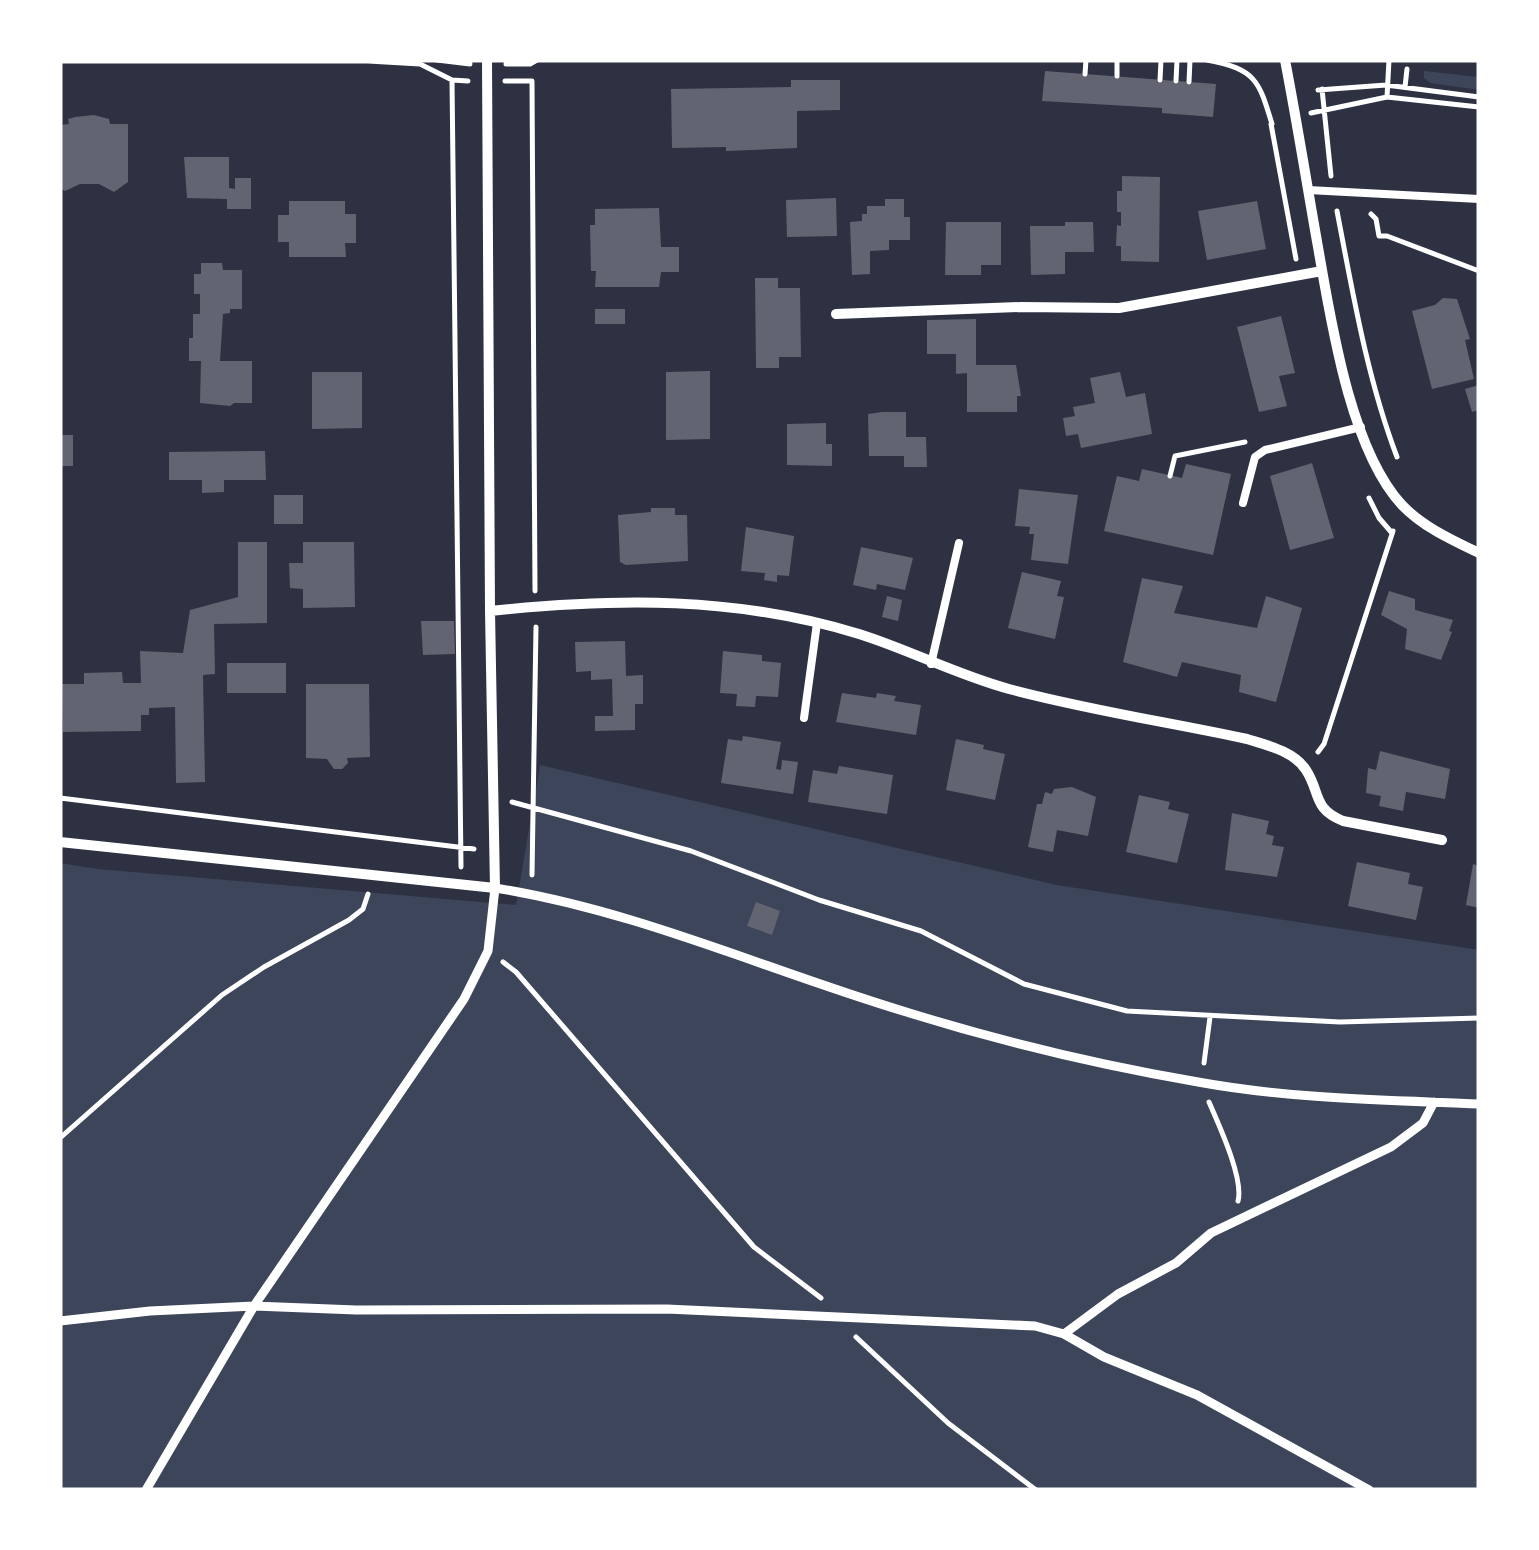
<svg xmlns="http://www.w3.org/2000/svg" width="1539" height="1550" font-family="'Roboto Serif',serif">
<style>
.green{fill:#3c4559}
.building{fill:#626471}
.lines{fill:none;stroke-linecap:round;stroke-linejoin:round}
.path{stroke:#fff;stroke-width:5}
.service{stroke:#fff;stroke-width:8}
.pedestrian{stroke:#fff;stroke-width:9}
.minor{stroke:#fff;stroke-width:10}
</style>
<rect width="100%" height="100%" fill="#2d3142"/>
<path class="green" d="M1424,71L1479,77V90L1430,83L1424,78Z
M540,765L1057,885L1479,950V1490H60V863L98,869L516,905Z"/>
<path class="building" d="M1045,71L1216,84L1213,117L1162,113V108L1042,101Z
M791,80H840V110L797,111V148L726,151V147L672,148L671,89L791,87Z
M94,115L109,119L110,124H128V182L114,192L99,184H80L65,191L60,188V125L69,124L68,119L75,117Z
M184,157H229V188L235,189V178H251V209H227V199L187,198Z
M1122,176L1160,177L1159,262L1121,261V246H1116L1117,225L1121,226V212H1117V191H1122Z
M836,198L837,236L787,237L786,200Z
M885,199H904V217H910V240H889V250L870,251V274L852,275L850,222L862,221V214H867V206H885Z
M289,201H345V214H356V243H345L346,257H289V242H278V215H289Z
M1257,201L1266,249L1207,260L1198,211Z
M659,208L661,247H679V272H661L659,287H595L596,271H591L590,225H595V209Z
M946,222H1001V265H981V275H945Z
M1065,222H1093L1094,252H1065V274L1031,275L1030,226H1065Z
M201,263H222L223,270H242V309H230V313L223,314L220,361H252V403H234L230,406L200,403L201,361H189V338H193V314H200V294H194V274H201Z
M755,278H778V288H800L801,357H779V368H756Z
M1443,298L1457,299L1470,339L1465,340L1474,379L1432,389L1412,311L1435,305Z
M595,309H625V324H595Z
M1281,316L1295,373L1279,376L1287,406L1259,412L1237,327Z
M976,319V365H1016L1021,396H1017V412H967V373L956,374V354H927V320Z
M710,371V439L666,440V372Z
M312,372H362V428L312,429Z
M1120,372L1126,397L1145,393L1152,434L1081,448L1078,434L1066,436L1063,418L1075,416L1073,407L1095,403L1090,378Z
M1479,385V410L1472,412L1465,389Z
M882,412H906V437H926L927,467H904V456H869L868,414Z
M826,423V444H832V466L787,465V424Z
M60,435H73V466H60Z
M265,451L266,480H224V492L202,493V480H169V452Z
M1312,463L1334,538L1290,550L1270,476Z
M1186,464L1231,474L1213,555L1104,531L1117,476L1139,481L1142,469L1182,478Z
M1019,489L1078,495L1068,564L1031,560L1034,534H1029L1030,527L1015,526Z
M274,495H303V524H274Z
M651,508H675V515H687L688,561L626,565L620,562L618,515L651,512Z
M746,527L794,536L789,576L777,575V582L764,580L765,573L741,571Z
M238,542H267V623L214,624L215,674L203,675L205,782L176,783L175,707L149,708V715H141V731L63,732L62,684H84V673L122,672L123,683H141L140,651L183,653L190,610L238,597Z
M303,542H354L355,607L303,608V589L290,588L289,563H303Z
M861,547L913,558L905,590L877,584L876,590L853,585Z
M1022,572L1061,581L1057,596L1064,597L1055,639L1008,628Z
M1142,578L1183,586L1174,613L1257,628L1266,596L1302,608L1276,702L1239,692L1241,675L1182,662L1177,677L1123,662Z
M1389,591L1415,599V610L1453,620L1449,631L1452,632L1441,660L1405,649L1407,629L1381,615Z
M887,596L902,600L898,621L882,617Z
M421,621H454L455,654L423,655Z
M625,641L626,676L643,675V704H635V730L595,731V716H613L612,679L591,680V671L576,672L575,642Z
M723,651L762,655V661L781,663L778,697L756,696L755,707L736,706L737,694L720,693Z
M227,663H286V693H227Z
M306,684H369L370,757L347,758L348,763L342,769H334L327,759L306,758Z
M842,693L876,698L877,693L896,696L894,701L921,705L916,735L836,722Z
M743,736L781,742L776,769L781,770L782,760L798,762L793,794L721,783L728,739L742,741Z
M956,739L984,745L983,749L1005,754L995,800L946,790Z
M1380,751L1450,769L1445,799L1406,792L1403,811L1379,806L1381,796L1366,793L1368,768L1376,770Z
M839,766L893,775L887,814L808,802L813,770L837,774Z
M1072,787L1096,797L1088,836L1057,830L1053,852L1028,847L1037,804H1042L1045,792L1052,794L1054,789Z
M1139,795L1170,802L1168,809L1189,814L1177,863L1126,852Z
M1232,813L1269,821L1266,834L1274,836L1272,845L1284,847L1277,877L1225,870Z
M1357,862L1410,873L1408,884L1423,887L1416,920L1348,906Z
M1473,864L1479,866V908L1466,905Z
M756,902L780,911L772,935L747,926Z"/>
<g class="lines">
<path class="path" d="M437,60L470,64
M1207,60C1256,69 1259,81 1272,124
M60,61H368L420,64L452,80L468,81
M506,64H530L537,60
M1085,74L1086,60
M1117,76V60
M452,80L461,867
M1160,80L1161,60
M505,81H532L535,591
M1176,81L1177,60
M1189,82L1190,60
M1405,87L1407,69
M1322,89L1331,176
M1318,90L1386,85L1479,97
M1387,97L1389,60
M1311,113L1387,97L1479,107
M1271,124L1296,259
M1337,211C1353,294 1367,378 1397,457
M1371,214L1376,219L1379,236H1387L1479,271
M1170,476L1175,456L1245,442
M1369,498L1379,518L1392,533
M1318,752L1324,744L1393,531
M60,798L474,849
M512,802L691,851L819,900L921,931L1024,984L1127,1011L1340,1022L1479,1018
M532,875L536,627
M503,962L516,972L754,1247L821,1298
M1204,1063L1210,1017
M1209,1102C1219,1125 1244,1179 1238,1201
M60,1138L222,995L264,967L349,920L363,909L368,894
M856,1337L948,1423L1036,1490"/>
<path class="service" d="M1308,190L1479,199
M1243,503L1255,457L1265,450L1361,427
M931,664L959,543
M804,718L817,623"/>
<path class="pedestrian" d="M60,1321L150,1311L254,1306L356,1310L667,1309L1035,1326L1064,1334L1104,1357L1197,1395L1369,1490
M1064,1334L1118,1294L1176,1263L1211,1233L1391,1147L1423,1123L1434,1102
M146,1490L254,1306L464,999L488,951L495,888C635,910 767,970 903,1011C999,1041 1099,1065 1198,1082C1291,1099 1386,1100 1479,1104"/>
<path class="minor" d="M1285,60C1297,122 1307,185 1318,247C1331,321 1350,449 1402,505C1423,527 1452,540 1479,553
M836,314L1021,307L1119,308L1322,271
M490,611C616,598 736,596 859,634C910,650 957,675 1009,689C1087,710 1168,722 1247,739C1266,745 1294,751 1306,770C1321,793 1312,808 1343,821L1442,840
M60,842L495,888L490,611L487,60"/>
</g>
<rect width="1539" height="1550" fill="none" stroke="#ffffff" stroke-width="125"/>
</svg>
